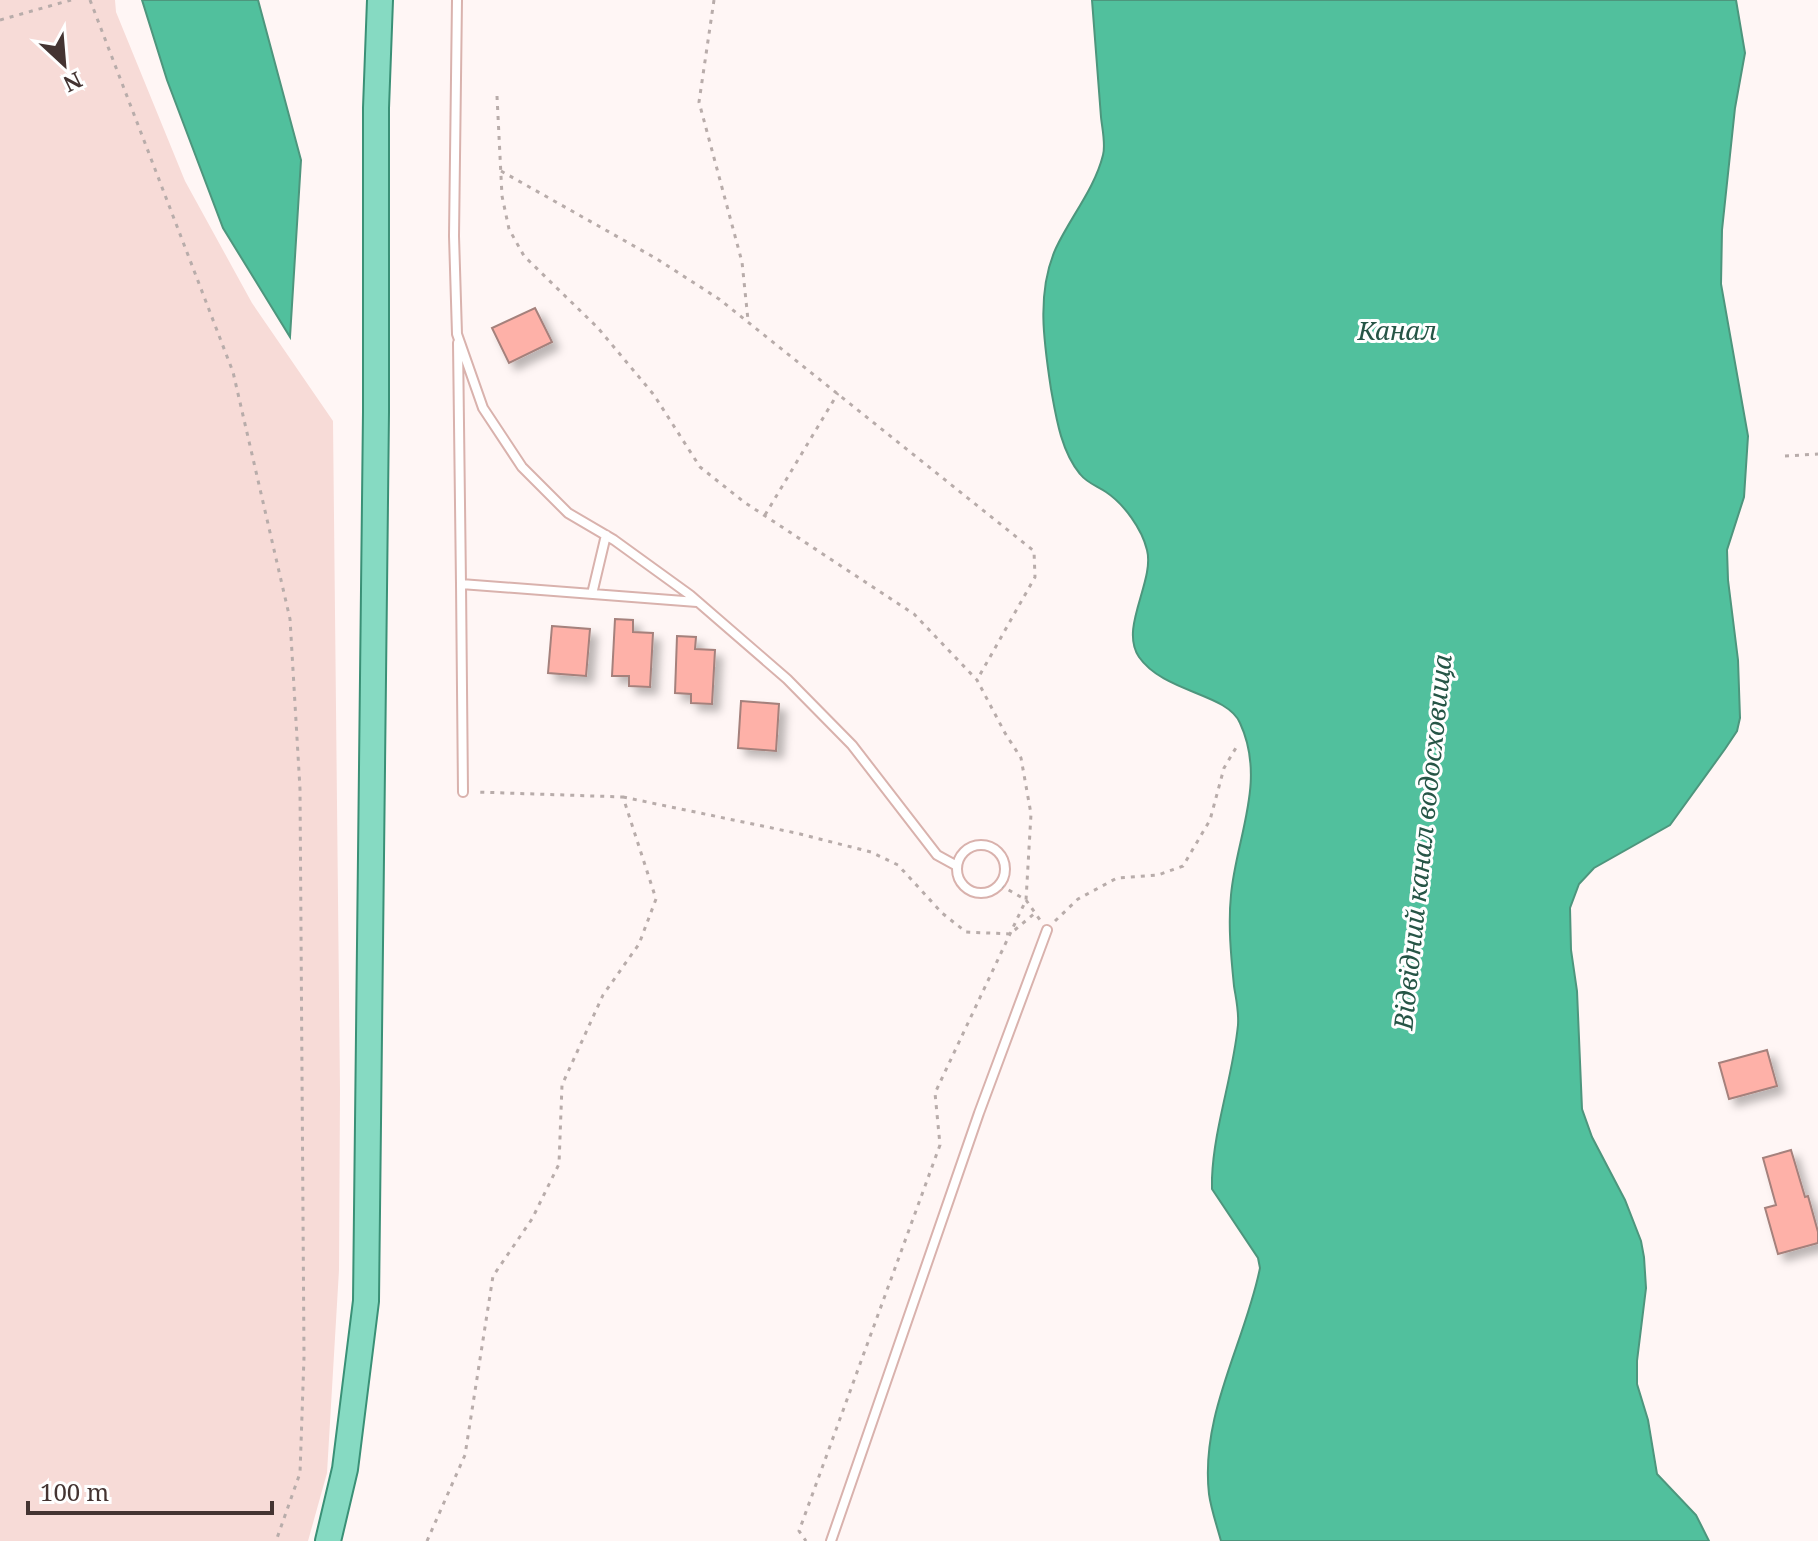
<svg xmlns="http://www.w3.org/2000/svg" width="1818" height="1541" font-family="'Noto Serif',serif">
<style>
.green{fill:#f7dbd7}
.water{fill:#51c09d;stroke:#4d967d;stroke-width:2}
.building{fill:#feb1a8;stroke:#a5817c;stroke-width:2;filter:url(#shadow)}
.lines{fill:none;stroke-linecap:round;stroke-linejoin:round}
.lane-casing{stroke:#d9b2ad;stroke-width:12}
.primary-casing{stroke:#3a9076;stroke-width:28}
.path{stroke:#b8acaa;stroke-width:3;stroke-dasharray:4 6;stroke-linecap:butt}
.lane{stroke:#fff;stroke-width:8}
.primary{stroke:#86dac2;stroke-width:24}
.labels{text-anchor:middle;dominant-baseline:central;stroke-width:6;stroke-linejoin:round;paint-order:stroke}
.water-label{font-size:26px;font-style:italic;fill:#265546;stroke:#fff}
</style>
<defs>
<filter id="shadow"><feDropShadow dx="7" dy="7" stdDeviation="4" flood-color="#0004"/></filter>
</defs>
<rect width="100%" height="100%" fill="#fff6f5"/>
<path class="green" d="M0,0H115L116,12L185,181L252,303L333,421L340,1091L339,1270L327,1473L308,1541H0Z"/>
<path class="water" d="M142,0H258L301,160L290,337L223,228L167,80Z
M1092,0H1736L1745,53L1735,108L1722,230L1721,284L1748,436L1744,497L1727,550L1728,580L1738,660L1740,718L1737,731L1725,749L1670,825L1594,868L1579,884L1570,908L1571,950L1577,991L1582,1109L1592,1137L1625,1200L1641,1241L1644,1257L1646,1288L1637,1361V1384L1648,1420L1657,1474L1696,1515L1709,1541H1221C1217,1526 1211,1509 1209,1494C1200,1414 1245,1343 1260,1268L1258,1258L1212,1189V1178C1214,1127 1233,1076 1238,1025C1239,1011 1236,999 1234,986C1231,956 1228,925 1231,895C1236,838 1267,781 1240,723C1227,693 1164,693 1139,657C1119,628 1155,581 1147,550C1142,529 1124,504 1106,492C1097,486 1087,483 1080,474C1061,451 1056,417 1051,389C1044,343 1036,292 1056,248C1070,218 1095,188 1103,155C1106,144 1102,128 1101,117C1098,78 1095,39 1092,0Z"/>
<path class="building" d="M535,308L552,342L509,363L492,328Z
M615,619L633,620V632L653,633L650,687L629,686V676H612Z
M552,626L590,629L586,676L548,673Z
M677,636L696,637L695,649L715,650L712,704L691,703V694L675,693Z
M741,701L779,704L776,751L738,748Z
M1767,1050L1777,1086L1729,1099L1719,1063Z
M1791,1150L1805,1197L1808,1196L1818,1232V1243L1778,1254L1765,1208L1776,1205L1763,1158Z"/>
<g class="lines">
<defs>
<path id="lane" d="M457,0L454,236L457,334L483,408L522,467L568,513L614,540L690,595L787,679L852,745L937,855L957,866
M458,343L461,584L697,602
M461,584L463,792
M592,594L606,535
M957 869a24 24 0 1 1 48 0a24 24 0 1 1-48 0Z
M831,1541L979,1113L1047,930"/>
<path id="primary" d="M328,1541L345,1469L366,1301L376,412V108L380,0"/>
</defs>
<use href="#lane" class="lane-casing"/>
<use href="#primary" class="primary-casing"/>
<path class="path" d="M90,0L233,372L290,619L300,789L304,1357L300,1473L276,1541
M714,0L699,102L742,262L748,320
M0,20L71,0
M497,96L502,196L509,229L524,256L598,328L654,395L700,467L744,502L914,614L977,680L1005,733L1021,758L1031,814L1026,900L935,1093L940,1145L799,1531L806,1541
M501,171L657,259L719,299L1034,551L1035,577L977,680
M1785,456L1818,454
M765,515L838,393
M623,797L796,833L871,852L898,865L942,913L966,932L1010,934L1035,913
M1000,885L1026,900L1040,920
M1055,921L1078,899L1117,878L1158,875L1183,866L1210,820L1224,768L1237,746
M427,1541L465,1455L493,1276L532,1219L559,1164L562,1085L603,995L639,944L656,899L623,797L476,792"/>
<use href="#lane" class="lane"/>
<use href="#primary" class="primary"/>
</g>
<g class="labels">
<g class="water-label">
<text x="1397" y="330">Канал</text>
<text transform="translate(1422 842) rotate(-84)">Відвідний канал водосховища</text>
</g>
</g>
<g transform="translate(64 64) rotate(154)" stroke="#ffffff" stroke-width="6" paint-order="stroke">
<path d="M0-6L14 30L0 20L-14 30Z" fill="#443432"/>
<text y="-12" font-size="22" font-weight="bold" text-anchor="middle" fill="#443432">N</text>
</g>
<path d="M28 1501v12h244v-12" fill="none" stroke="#443432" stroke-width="4"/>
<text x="40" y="1501" font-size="24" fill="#443432" stroke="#ffffff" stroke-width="6" paint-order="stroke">100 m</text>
</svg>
